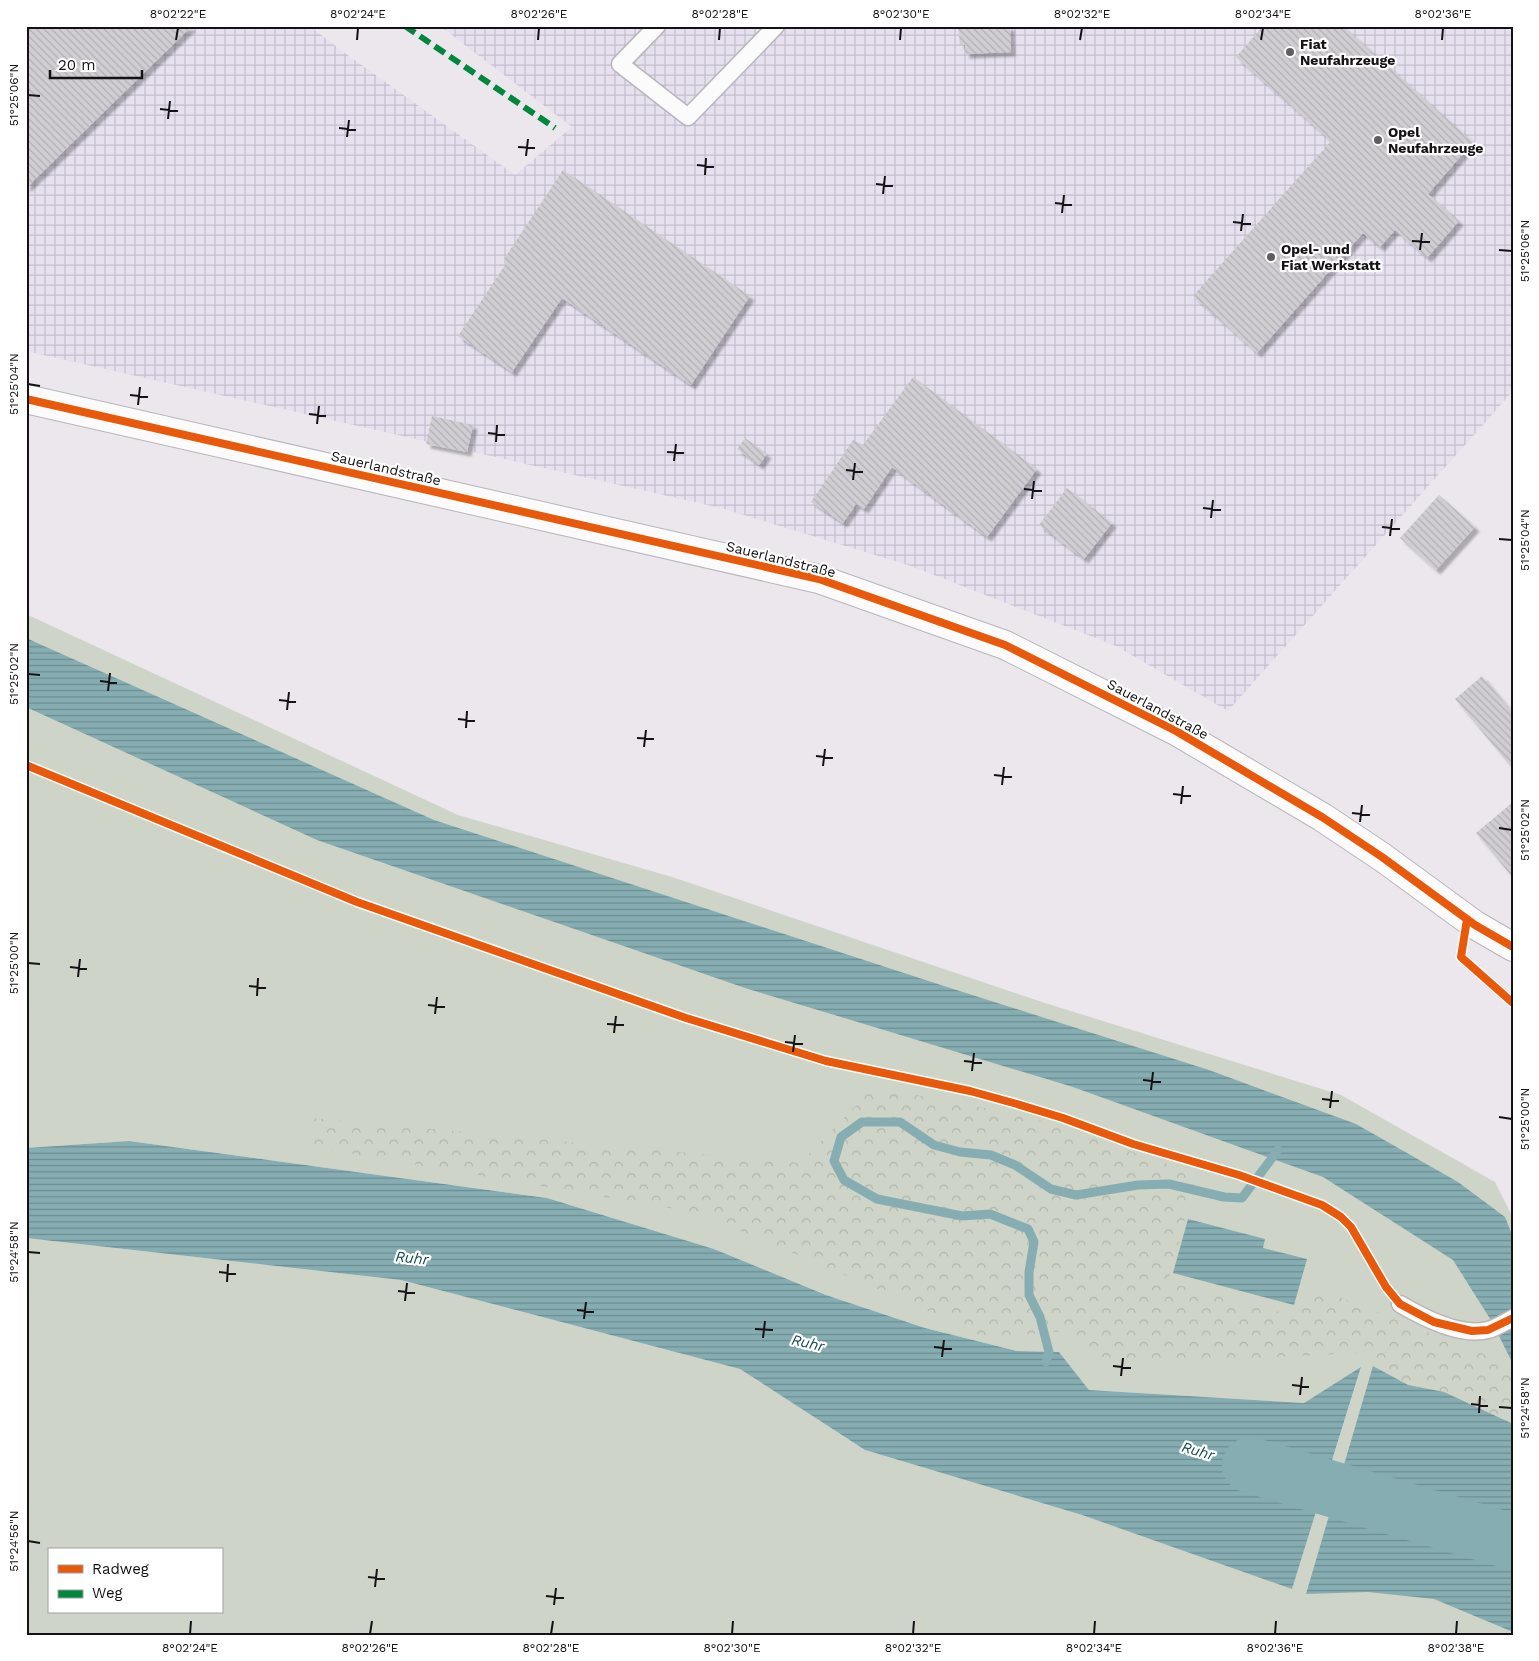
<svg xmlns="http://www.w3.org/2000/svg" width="1539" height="1661" font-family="'Work Sans',sans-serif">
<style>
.industrial{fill:url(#industrial-grid)}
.grass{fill:#ced4c7;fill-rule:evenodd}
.forest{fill:url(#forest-crowns)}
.water{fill:url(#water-rules)}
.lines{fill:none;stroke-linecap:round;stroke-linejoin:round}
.stream{stroke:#86aeb2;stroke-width:9}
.river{stroke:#86aeb2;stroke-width:56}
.building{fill:url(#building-back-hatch);filter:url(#shadow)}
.lane-casing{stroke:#b8b6ba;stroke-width:19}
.street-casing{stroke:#b8b6ba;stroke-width:30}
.lane{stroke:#fcfbfc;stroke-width:16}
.street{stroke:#fcfbfc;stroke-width:28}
.quiet{stroke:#00873e;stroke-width:6;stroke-dasharray:12 6;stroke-linecap:butt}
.cycleway-casing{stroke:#fff;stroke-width:11}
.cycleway{stroke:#e8590c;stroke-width:8}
.ticks{fill:none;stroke:#151215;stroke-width:2}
.poi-dot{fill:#605d61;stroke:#fff;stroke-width:2}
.labels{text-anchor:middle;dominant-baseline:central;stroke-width:4.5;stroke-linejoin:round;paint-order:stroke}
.poi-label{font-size:14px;font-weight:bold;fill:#151215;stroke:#fff;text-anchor:start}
.street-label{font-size:14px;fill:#151215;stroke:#fff}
.water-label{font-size:15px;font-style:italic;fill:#174d4f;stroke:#fff}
.neatline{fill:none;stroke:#151215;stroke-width:2}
.ticks-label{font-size:12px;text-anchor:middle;fill:#151215}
</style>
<defs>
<pattern id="industrial-grid" width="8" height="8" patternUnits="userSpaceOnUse" patternTransform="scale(1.25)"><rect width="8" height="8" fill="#e6e0ef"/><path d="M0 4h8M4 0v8" fill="none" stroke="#c4bfcc"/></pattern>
<pattern id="forest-crowns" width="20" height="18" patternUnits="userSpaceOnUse" patternTransform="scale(1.25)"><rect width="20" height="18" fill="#ced4c7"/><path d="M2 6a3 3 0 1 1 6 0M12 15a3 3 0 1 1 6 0" fill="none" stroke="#b0b5aa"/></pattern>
<pattern id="water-rules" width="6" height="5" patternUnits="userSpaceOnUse" patternTransform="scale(1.25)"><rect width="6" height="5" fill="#86aeb2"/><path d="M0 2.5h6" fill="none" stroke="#6c8c90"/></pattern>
<pattern id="building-back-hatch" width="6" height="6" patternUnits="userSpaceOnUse" patternTransform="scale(1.25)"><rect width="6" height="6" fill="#d1ced3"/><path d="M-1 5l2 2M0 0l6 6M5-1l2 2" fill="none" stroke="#b3b0b4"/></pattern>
<filter id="shadow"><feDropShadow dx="4.5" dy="4.5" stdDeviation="1" flood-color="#0004"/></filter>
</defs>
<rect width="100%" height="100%" fill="#ebe7ed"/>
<path class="industrial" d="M26,26H310L338,48L515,175L572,127L440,26H1513V391L1228,711L1116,646L911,566L721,508L26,351Z"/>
<path class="grass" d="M26,614L458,815L672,877L1045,1003L1341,1095L1495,1182L1513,1218V1635H26V1238L401,1280L740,1369L865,1450L1082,1515L1292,1588L1361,1368L1304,1403L1089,1390L1059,1352L1017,1351L925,1328L826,1295L714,1249L547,1198L129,1141L26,1148ZM49,1550H221V1612H49Z"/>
<path class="forest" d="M874,1087L1027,1116L1197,1174L1168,1282L1294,1316L1321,1290L1501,1361L1513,1377V1424L1444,1392L1408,1385L1373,1366L1363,1353L1111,1364L1068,1331L984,1337L920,1307L699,1213L312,1147L311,1118L800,1163Z"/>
<path class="water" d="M26,638L434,820L947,987L1209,1070L1356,1124L1458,1182L1505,1217L1513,1237V1316L1494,1325L1453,1260L1323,1177L1073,1087L745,988L317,840L26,707Z
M129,1141L547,1198L714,1249L826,1295L925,1328L1017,1351L1059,1352L1089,1390L1304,1403L1361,1367L1292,1589L1082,1515L865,1450L740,1369L401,1280L26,1238V1148Z
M1188,1219L1265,1239L1263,1248L1307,1259L1294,1305L1173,1273Z
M1513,1320V1364L1495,1328Z
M1373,1366L1408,1385L1444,1392L1513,1424V1632L1434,1599L1368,1592L1306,1594Z"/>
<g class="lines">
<path class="stream" d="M1046,1362L1049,1352L1040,1317L1029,1295V1272L1034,1242L1028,1229L990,1214L962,1216L877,1199L844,1180L834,1161L841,1137L862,1122H900L934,1145L960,1152L991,1155L1015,1165L1051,1189L1076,1195L1138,1185L1169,1184L1224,1197L1242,1198L1278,1150"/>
<path class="river" d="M1250,1465L1513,1542"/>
</g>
<path class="building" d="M26,26H192L26,188Z
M964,26H1010L1011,52L965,54V45H960L958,27Z
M1263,26H1343L1473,142L1428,194L1459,221L1427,258L1395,230L1380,247L1363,233L1257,353L1193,296L1331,141L1236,57Z
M563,170L750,296L691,385L562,298L512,372L458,336L507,262L504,259Z
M913,377L1037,469L987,537L892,467L864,509L856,504L843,523L811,502L853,440L863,445Z
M432,416L473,425L467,452L426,444Z
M745,438L767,454L759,465L737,449Z
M1067,488L1112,523L1084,559L1039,525Z
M1439,495L1475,527L1436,570L1400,538Z
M1482,676L1513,713V769L1455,699Z
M1513,802V878L1476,833Z"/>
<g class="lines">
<defs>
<path id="lane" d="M657,26L620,64L688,117L776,26
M1400,1304C1422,1317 1461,1337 1488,1330C1496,1328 1505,1322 1513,1318"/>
<path id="street" d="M26,399L819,579L1005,645L1176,731L1322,817L1382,857L1475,925L1513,947"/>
</defs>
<use href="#lane" class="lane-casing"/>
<use href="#street" class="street-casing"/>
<use href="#lane" class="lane"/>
<use href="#street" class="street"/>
<path class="quiet" d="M405,26L555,128"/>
<defs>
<path id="cycleway" d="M26,399L819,579L1005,645L1176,731L1322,817L1382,857L1475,925L1513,947
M26,765L357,902L686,1018L826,1061L970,1091L1017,1104L1063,1118L1133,1144L1239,1175L1322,1205L1341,1217L1351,1227L1386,1287L1400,1304L1434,1322L1472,1331L1488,1330L1513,1318
M1467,919L1461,957L1513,1003"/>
</defs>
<use href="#cycleway" class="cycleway-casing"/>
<use href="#cycleway" class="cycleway"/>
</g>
<path class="ticks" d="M176,40L178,28M357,40L358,28M538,40L539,28M719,40L720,28M900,40L901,28M1080,40L1082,28M1261,40L1263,28M1442,40L1443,28M28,95L40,96M160,109L178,111M168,119L170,101M339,128L356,130M347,137L349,120M518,147L535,148M526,156L528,139M697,165L714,167M705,175L706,158M876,184L893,186M883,194L885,176M1055,203L1072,205M1062,213L1064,195M1233,222L1251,224M1241,231L1243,214M1412,241L1430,242M1420,250L1422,233M1499,250L1512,251M28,384L40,386M130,395L148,397M138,405L140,387M309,414L326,416M317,424L319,406M488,433L505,435M496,442L497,425M667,452L684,453M674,461L676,444M846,470L863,472M853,480L855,463M1024,489L1042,491M1032,499L1034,481M1203,508L1221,510M1211,518L1213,500M1382,527L1400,529M1390,536L1392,519M1499,539L1512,540M28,674L40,675M100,681L117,683M108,691L110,673M279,700L296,702M287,710L289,692M458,719L475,721M466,728L467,711M637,738L654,739M644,747L646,730M816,756L833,758M823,766L825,749M994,775L1012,777M1002,785L1004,767M1173,794L1191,796M1181,804L1183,786M1352,813L1370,815M1360,822L1362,805M1499,828L1512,830M28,963L40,964M70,967L87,969M78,977L80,959M249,986L266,988M257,996L258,978M428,1005L445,1007M435,1014L437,997M607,1024L624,1025M614,1033L616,1016M785,1042L803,1044M793,1052L795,1035M964,1061L982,1063M972,1071L974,1053M1143,1080L1161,1082M1151,1090L1153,1072M1322,1099L1339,1101M1330,1108L1332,1091M1499,1117L1512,1119M28,1252L40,1253M219,1272L236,1274M227,1282L228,1264M398,1291L415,1293M405,1301L407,1283M577,1310L594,1312M584,1319L586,1302M755,1329L773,1330M763,1338L765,1321M934,1347L952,1349M942,1357L944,1340M1113,1366L1131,1368M1121,1376L1123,1358M1292,1385L1309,1387M1300,1395L1302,1377M1471,1404L1488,1406M1499,1407L1512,1408M1479,1413L1480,1396M28,1541L40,1543M368,1577L385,1579M375,1587L377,1569M546,1596L564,1598M554,1605L556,1588M190,1634L191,1621M370,1634L372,1621M551,1634L553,1621M732,1634L733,1621M913,1634L914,1621M1094,1634L1095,1621M1275,1634L1276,1621M1456,1634L1457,1621"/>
<g class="poi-dot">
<circle cx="1290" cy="52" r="5"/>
<circle cx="1378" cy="140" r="5"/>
<circle cx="1271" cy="257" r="5"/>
</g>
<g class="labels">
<g class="poi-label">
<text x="1300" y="44">Fiat<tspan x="1300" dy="16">Neufahrzeuge</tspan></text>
<text x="1388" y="132">Opel<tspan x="1388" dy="16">Neufahrzeuge</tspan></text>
<text x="1281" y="249">Opel- und<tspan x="1281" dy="16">Fiat Werkstatt</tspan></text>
</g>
<g class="street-label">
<text transform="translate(386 468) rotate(13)">Sauerlandstraße</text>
<text transform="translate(781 559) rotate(14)">Sauerlandstraße</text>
<text transform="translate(1158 709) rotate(28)">Sauerlandstraße</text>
</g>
<g class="water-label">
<text transform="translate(412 1258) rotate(6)">Ruhr</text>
<text transform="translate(808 1343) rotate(13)">Ruhr</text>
<text transform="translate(1198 1451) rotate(16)">Ruhr</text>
</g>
</g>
<rect width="1539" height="1661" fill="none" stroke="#ffffff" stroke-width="55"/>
<rect x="48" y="1548" width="175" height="65" fill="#ffffff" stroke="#a1a0a1"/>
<rect x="58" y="1565" width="25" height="8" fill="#e8590c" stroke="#a1a0a1"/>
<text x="92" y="1574" font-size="15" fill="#151215">Radweg</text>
<rect x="58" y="1590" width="25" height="8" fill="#00873e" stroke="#a1a0a1"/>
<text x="92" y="1598" font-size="15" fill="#151215">Weg</text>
<path d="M50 70v8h92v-8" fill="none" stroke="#151215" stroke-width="2.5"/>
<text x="58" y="70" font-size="15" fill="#151215" stroke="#ffffff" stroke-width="4" paint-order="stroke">20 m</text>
<rect x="28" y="28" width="1484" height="1606" class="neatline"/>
<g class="ticks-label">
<text x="178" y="18">8°02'22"E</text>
<text x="358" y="18">8°02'24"E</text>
<text x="539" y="18">8°02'26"E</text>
<text x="720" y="18">8°02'28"E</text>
<text x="901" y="18">8°02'30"E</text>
<text x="1082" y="18">8°02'32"E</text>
<text x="1263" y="18">8°02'34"E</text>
<text x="1443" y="18">8°02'36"E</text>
<text transform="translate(14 95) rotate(-90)" y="4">51°25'06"N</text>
<text transform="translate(1525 251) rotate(-90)" y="4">51°25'06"N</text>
<text transform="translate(14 384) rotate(-90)" y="4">51°25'04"N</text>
<text transform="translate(1525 540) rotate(-90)" y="4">51°25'04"N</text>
<text transform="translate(14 674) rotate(-90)" y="4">51°25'02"N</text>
<text transform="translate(1525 830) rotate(-90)" y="4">51°25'02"N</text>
<text transform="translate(14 963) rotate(-90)" y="4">51°25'00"N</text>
<text transform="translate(1525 1119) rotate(-90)" y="4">51°25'00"N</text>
<text transform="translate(14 1252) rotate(-90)" y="4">51°24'58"N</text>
<text transform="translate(1525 1408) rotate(-90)" y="4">51°24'58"N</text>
<text transform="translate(14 1541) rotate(-90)" y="4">51°24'56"N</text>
<text x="190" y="1652">8°02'24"E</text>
<text x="370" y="1652">8°02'26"E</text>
<text x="551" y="1652">8°02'28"E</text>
<text x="732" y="1652">8°02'30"E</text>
<text x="913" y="1652">8°02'32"E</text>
<text x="1094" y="1652">8°02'34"E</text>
<text x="1275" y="1652">8°02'36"E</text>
<text x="1456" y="1652">8°02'38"E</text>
</g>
</svg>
